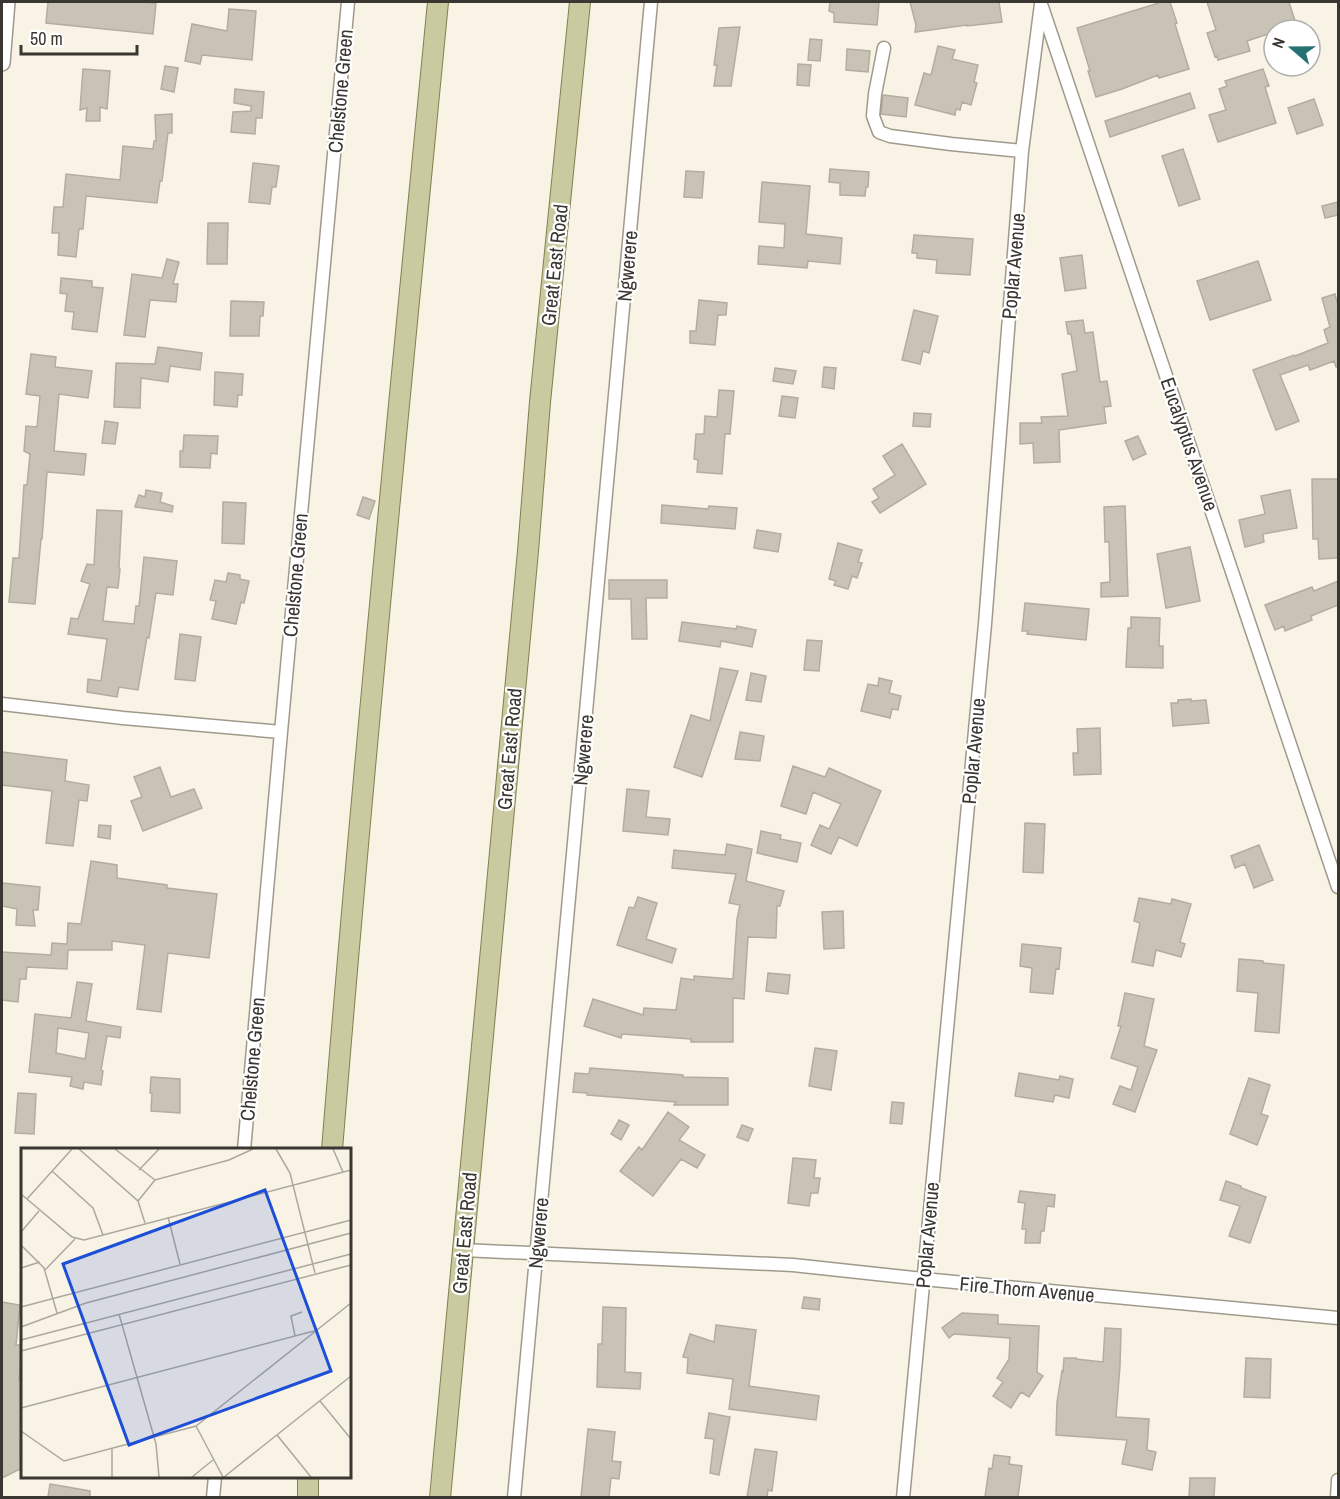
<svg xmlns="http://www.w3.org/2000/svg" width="1340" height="1499" font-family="'Archivo Narrow',sans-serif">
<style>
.building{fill:#c9c3b5;stroke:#b2ad9f;stroke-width:1.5;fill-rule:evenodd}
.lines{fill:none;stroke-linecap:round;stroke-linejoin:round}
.minor-casing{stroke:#a09a8d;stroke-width:15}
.tertiary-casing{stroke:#a09a8d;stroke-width:18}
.primary-casing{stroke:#807f50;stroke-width:22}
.minor{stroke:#fff;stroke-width:12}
.tertiary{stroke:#fff;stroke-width:15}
.primary{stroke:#cacaa0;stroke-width:20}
.labels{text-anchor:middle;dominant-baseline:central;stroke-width:4.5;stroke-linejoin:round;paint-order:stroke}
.street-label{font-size:20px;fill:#3a3732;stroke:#fff}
.inset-road{fill:none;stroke:#aca89d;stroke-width:1.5}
.view{fill:#1d4ed8;fill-opacity:0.15;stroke:#1d4ed8;stroke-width:3}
.inset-edge{fill:none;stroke:#3a3732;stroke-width:3}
</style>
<rect width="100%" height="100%" fill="#f8f3e4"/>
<path class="building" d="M48,2H142L156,3L153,34L46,23Z
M830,2H879L877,25L834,22V13L829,11Z
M910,2H999L1002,22L967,26V25L915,32L916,25Z
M1162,2H1170L1177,23L1175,24L1189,69L1159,78L1158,75L1122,89L1096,97L1088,71H1090L1077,28Z
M1207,2H1289L1298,30H1274V32L1247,41L1250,51L1218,60L1217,56L1215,57L1207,33L1216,30Z
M229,9L256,11L252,60L202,55L200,64L185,61L192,24L227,31Z
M740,27L731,86H714L717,65H714L719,28Z
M810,39L822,40L820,61L808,60Z
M938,46L955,50L952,59L978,65L974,82L977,83L971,105L962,102L960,110L956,109L955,115L915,105L924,73L931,75Z
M847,49L870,51L868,72L846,70Z
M798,64L811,65L809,86L797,85Z
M165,66L178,68L174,92L161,89Z
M83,69L110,71L107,109L100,107V121H86L87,108L80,110Z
M1263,69L1269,86L1265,87L1276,123L1218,142L1209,115L1226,110L1219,89L1227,86L1225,81Z
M235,89L264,92L262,118H256L255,134L231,132L233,112L251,111V106L234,103Z
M1190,93L1195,108L1110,137L1105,121Z
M883,95L908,98L906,117L881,114Z
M1314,99L1323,125L1297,134L1288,108Z
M172,114V133H168L162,181H160L157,203L86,196L83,229H79L76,257L58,255L59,233H52L54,207H63L66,174L120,180L123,146L153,149L154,141H156L155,115Z
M1183,149L1200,199L1179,206L1162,156Z
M253,163L279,166L276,187H272L270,204L249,202Z
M830,169L869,172L868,187H866L865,196L840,195V183L829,182Z
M686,171L704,172L702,198L684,197Z
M762,182L810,186L806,234L842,238L840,264L808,261L807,268L758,264L759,246L784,248L785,224L759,222Z
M1338,202V215L1325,218L1322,206Z
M208,223H228L227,264H207Z
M914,235L973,239L970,275L936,273L937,260L917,258V253H912Z
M1082,255L1086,288L1065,291L1060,258Z
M167,259L179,262L173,284H178L176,302L150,300L145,337L124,335L132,274L162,278Z
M1258,261L1271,300L1210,320L1197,281Z
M61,278L92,281V287L103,288L97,332L72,329L74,312L65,311L67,294L60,293Z
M1335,294L1338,306V367H1336L1334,361L1310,370L1308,365L1280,375L1299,421L1276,430L1253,370L1294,355L1295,356L1328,343L1324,330L1330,327L1322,298Z
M699,300L727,303L726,315H718L715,345L690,343V331H696Z
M231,301L264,302L263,316H260L259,336H230Z
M914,310L938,316L929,353L923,351L920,364L902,360Z
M1083,320L1085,333L1093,332L1100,382L1107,381L1111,406L1104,407L1106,423L1059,430L1060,462L1034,463L1033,443L1020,444V423H1042L1041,417L1068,416L1062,374L1077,371L1071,334H1068L1066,322Z
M158,347L202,353L200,370L170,366L168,382L141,378L140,408L114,407L116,363L155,364Z
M31,354L56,357L55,367L92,371L88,398L59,394L54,451L86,454L84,475L47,472L42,539H41L35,604L9,602L13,558H19L24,485H27L30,454L24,451L26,426L37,427L40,396L26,394Z
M824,367L836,368L834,389L822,387Z
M775,368L796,371L793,384L773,381Z
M215,372L243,374L242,395H238L237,407L214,405Z
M719,390L734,391L730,434H725L722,474L697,472L698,460L694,459L696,434H704L705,416L717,417Z
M782,396L798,398L795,418L779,416Z
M914,413L931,414L930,427L913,426Z
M105,421L118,423L115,444L102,443Z
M184,435L218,436L217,454L211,453L210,468L180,467V451H183Z
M1138,436L1146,454L1133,460L1125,441Z
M902,444L926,484L880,513L872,502L879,498L873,489L895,475L883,456Z
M1312,479H1338V558L1319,559L1318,539H1313Z
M146,490L162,493L160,502L173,506L172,512L135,507L139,495L145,497Z
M1290,490L1297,528L1263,534L1264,542L1245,547L1239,520L1265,514L1261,496Z
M363,497L375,501L369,519L357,515Z
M223,502L246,503L244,544L222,543Z
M662,505L708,509L709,506L737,508L735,529L661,523Z
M1125,506L1128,596L1101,597V583L1110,582L1109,542H1105L1104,507Z
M97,510L122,511L119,568L120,569L118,588L107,587L103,621L134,624L136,606H139L144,557L177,561L173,595L156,593L149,638L147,637L138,690L119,687L117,697L87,692L88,679L101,681L107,639L68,634L71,618L78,619L90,584L81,581L87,564L94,565Z
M757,530L781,534L778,552L754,548Z
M838,543L862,550L858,562L862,563L857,578L852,576L848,589L834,585L836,581L829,579Z
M1190,547L1200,601L1166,608L1157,554Z
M228,573L240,575V579L249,581L244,603L241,602L236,624L212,619L216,601L210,600L215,580L226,582Z
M609,580H667V598H646L647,639H632L631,599H609Z
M1338,581V605L1311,616L1312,620L1285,631L1284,626L1275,630L1265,605L1312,587L1314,591Z
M1025,603L1089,609L1086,640L1027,634L1028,631H1022Z
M1131,617L1160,618L1159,646H1163V668L1126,667L1128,628H1131Z
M682,622L736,629L737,626L756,630L752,647L721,641L720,647L679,641Z
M180,634L201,637L195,681L175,679Z
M807,640L822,641L819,671L804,670Z
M720,668L738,671L702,777L674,767L691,715L710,721Z
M751,673L766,676L761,702L746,700Z
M879,678L892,681L889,693L901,696L898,710L892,709L890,718L861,711L868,684L878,686Z
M1191,699V701L1206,700L1209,723L1173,726L1171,703H1178V700Z
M1100,728L1101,774L1074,775L1073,753H1078L1077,729Z
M740,732L764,736L760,761L735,759Z
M2,752L67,760L65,781L89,785L87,801L79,800L73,846L46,843L52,791L2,785Z
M793,766L825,777L829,768L881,791L857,846L839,837L831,854L811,845L820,825L829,829L841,804L813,792L806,814L781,806Z
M160,767L171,797L194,789L202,808L143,831L131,801L142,797L134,777Z
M627,789L649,791L646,817L670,819L668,835L623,831Z
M1025,823L1045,824L1043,873L1023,872Z
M99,825L111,826L110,839L98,837Z
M761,831L781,835L780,839L801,843L797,862L757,853Z
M727,844L752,849L746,881L784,891L780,906H777L776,938L748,937L744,999L733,998V1042H691V1039L622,1034L621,1038L584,1026L593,999L643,1015L644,1008L676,1010L681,978L694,980V976L733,979L737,919L740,905L729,903L736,874L672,868L674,850L725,855Z
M1259,845L1273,880L1254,888L1245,864L1235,868L1231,856Z
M91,861L117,865V878L167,885V888L217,894L209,958L168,953L161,1012L137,1009L145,945L112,941V950H68L67,969L27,967L26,979H20L18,1002L2,1000V952L51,955L52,943L67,944L68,923L81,924Z
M2,883L40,887L38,910H33L35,926L16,925L17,909L2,906Z
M638,897L657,903L646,939L676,949L672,963L617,945L629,907L634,908Z
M1139,898L1171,904L1172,899L1191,904L1180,942L1185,944L1181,957L1156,950L1153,966L1132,962L1140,923L1134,921Z
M843,911L844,948L824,949L822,912Z
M1022,944L1061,948L1059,969L1056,968L1053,994L1030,992L1032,968L1020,966Z
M1239,959L1263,961V963L1284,965L1279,1033L1255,1031L1258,993L1237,991Z
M768,973L790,975L788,994L766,991Z
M77,982L92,984L86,1021L121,1027L120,1038L107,1036L101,1070L103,1071L101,1085L84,1082L83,1089L70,1086L72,1077L29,1072L35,1014L71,1018ZM58,1028L89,1033L85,1059L56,1053Z
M1125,993L1154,999L1144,1046L1157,1050L1135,1112L1113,1104L1120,1086L1131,1090L1138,1067L1111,1058L1121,1026H1118Z
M815,1048L837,1051L831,1090L809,1086Z
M590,1068L683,1075V1077L728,1078V1105H674L676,1102L587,1095V1093L573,1092L575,1073L589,1074Z
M1019,1073L1059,1080L1060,1076L1073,1079L1069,1098L1055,1095L1053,1102L1015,1096Z
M151,1077L180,1079V1113L151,1111L152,1093H150Z
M1249,1078L1270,1085L1261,1114L1268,1116L1257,1145L1230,1134Z
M18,1093L36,1094L34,1134L15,1133Z
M892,1102L904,1103L902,1124L890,1123Z
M668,1112L689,1127L679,1140L705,1155L697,1168L681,1159L653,1196L620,1171L639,1147L642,1150Z
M619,1120L629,1125L621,1140L611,1134Z
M742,1125L753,1129L748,1141L737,1137Z
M793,1158L816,1160L814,1178H820L818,1193H811L809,1206L788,1203Z
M1226,1181L1241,1186V1188L1266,1197L1250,1243L1229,1236L1240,1206L1220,1200Z
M1020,1191L1055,1195L1054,1207L1047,1206L1044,1231H1041L1040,1243H1025L1026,1229H1022L1025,1203L1018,1202Z
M804,1297L820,1299L819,1310L802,1308Z
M2,1302L20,1305L16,1345H22L19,1381H22V1417L20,1450L22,1456V1468L2,1478Z
M603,1307L626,1308L625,1372L641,1373L640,1389L597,1387L598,1344H602Z
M962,1313L998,1315V1324L1039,1326L1037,1372L1043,1376L1029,1397L1021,1392L1011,1408L993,1396L1003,1382L997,1378L1009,1359L1010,1338L954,1334L949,1338L942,1328Z
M716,1325L756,1330L749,1386L819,1396L816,1420L729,1409L733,1379L687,1373L688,1358L683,1357L690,1334L714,1342Z
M1105,1328L1121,1329L1120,1366L1116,1417L1149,1419L1147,1450L1156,1452L1152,1470L1122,1464L1127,1440L1056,1435L1057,1402L1062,1371L1063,1372L1064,1358H1076V1359L1103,1362Z
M1246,1358L1271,1359L1270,1398L1244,1397Z
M709,1413L730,1417L719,1475L710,1473L714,1439L705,1438Z
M588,1429L615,1432L612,1461L621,1462L619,1479L611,1478L609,1497H581Z
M755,1449L777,1452L772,1491L768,1490L767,1497H747Z
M994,1455L1010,1457L1009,1464L1022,1466L1018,1497H985L989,1468L992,1469Z
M1190,1478H1215L1214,1497H1189Z
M50,1484L90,1491V1497H48Z"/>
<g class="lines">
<defs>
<path id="minor" d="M1042,7L1338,887
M884,48L875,94L873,116L879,132L890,136L951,144L1022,151
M2,704L123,718L281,732
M244,1150L281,732L348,2
M463,1250L793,1265L923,1279L1338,1318
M213,1498L215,1476
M514,1498L651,2
M903,1498L985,624L1022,151L1041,4
M1337,1498L1338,1480"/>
<path id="tertiary" d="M2,63L7,2"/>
<path id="primary" d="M332,1150C363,766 401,384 438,2
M308,1498V1476
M440,1498L528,551L540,402L580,2"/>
</defs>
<use href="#minor" class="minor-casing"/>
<use href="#tertiary" class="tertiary-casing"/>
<use href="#primary" class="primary-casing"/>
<use href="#minor" class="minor"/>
<use href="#tertiary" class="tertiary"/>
<use href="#primary" class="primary"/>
</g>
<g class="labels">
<g class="street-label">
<text transform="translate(340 91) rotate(-85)">Chelstone Green</text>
<text transform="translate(554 265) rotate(-84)">Great East Road</text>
<text transform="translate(627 266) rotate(-85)">Ngwerere</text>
<text transform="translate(1013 266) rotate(-85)">Poplar Avenue</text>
<text transform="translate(1190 444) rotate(71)">Eucalyptus Avenue</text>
<text transform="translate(295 575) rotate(-85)">Chelstone Green</text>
<text transform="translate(509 749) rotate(-85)">Great East Road</text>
<text transform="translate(583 750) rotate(-85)">Ngwerere</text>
<text transform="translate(973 751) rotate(-85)">Poplar Avenue</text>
<text transform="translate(252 1059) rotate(-85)">Chelstone Green</text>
<text transform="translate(464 1233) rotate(-85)">Great East Road</text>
<text transform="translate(538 1233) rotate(-85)">Ngwerere</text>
<text transform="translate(927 1235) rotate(-85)">Poplar Avenue</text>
<text transform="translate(1027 1289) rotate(5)">Fire Thorn Avenue</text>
</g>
</g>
<g transform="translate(21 1148)">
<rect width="330" height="330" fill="#f8f3e4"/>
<path class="inset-road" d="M58,1L117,53L124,75M94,1L134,32L208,12L232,1M255,1L269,25L294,125M312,1L322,24M118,22L138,1M31,23L72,60L82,87M0,46L51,89L63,92L330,22M6,51L51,1M117,53L134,32M147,69L159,116M0,84L18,63M0,97L23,120L36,165M0,120L19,114M24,122L54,91M0,159L330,72M98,166L135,296L138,329M0,179L65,155L330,85M274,188L270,168L281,164M0,192L330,106M0,203L330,117M299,253L330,291M0,260L293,183M175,278L202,329M0,283L43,313L175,278L330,155M256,287L290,329M91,329V301M171,329L192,312M203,329L330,228"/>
<path class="view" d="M244,42L310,223L108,297L42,116Z"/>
<rect width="330" height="330" class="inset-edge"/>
</g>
<rect width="1340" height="1499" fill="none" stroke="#3a3732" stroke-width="6"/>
<g transform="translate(1292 48) rotate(290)"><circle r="28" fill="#ffffff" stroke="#b0afad" stroke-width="1.5"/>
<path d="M0-4.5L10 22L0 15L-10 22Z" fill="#267174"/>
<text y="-9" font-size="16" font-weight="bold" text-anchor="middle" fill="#3a3732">N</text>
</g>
<path d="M21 45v9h116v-9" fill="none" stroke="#3a3732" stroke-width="3"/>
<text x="30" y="45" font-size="18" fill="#3a3732" stroke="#ffffff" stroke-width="4.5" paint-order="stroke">50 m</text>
</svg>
